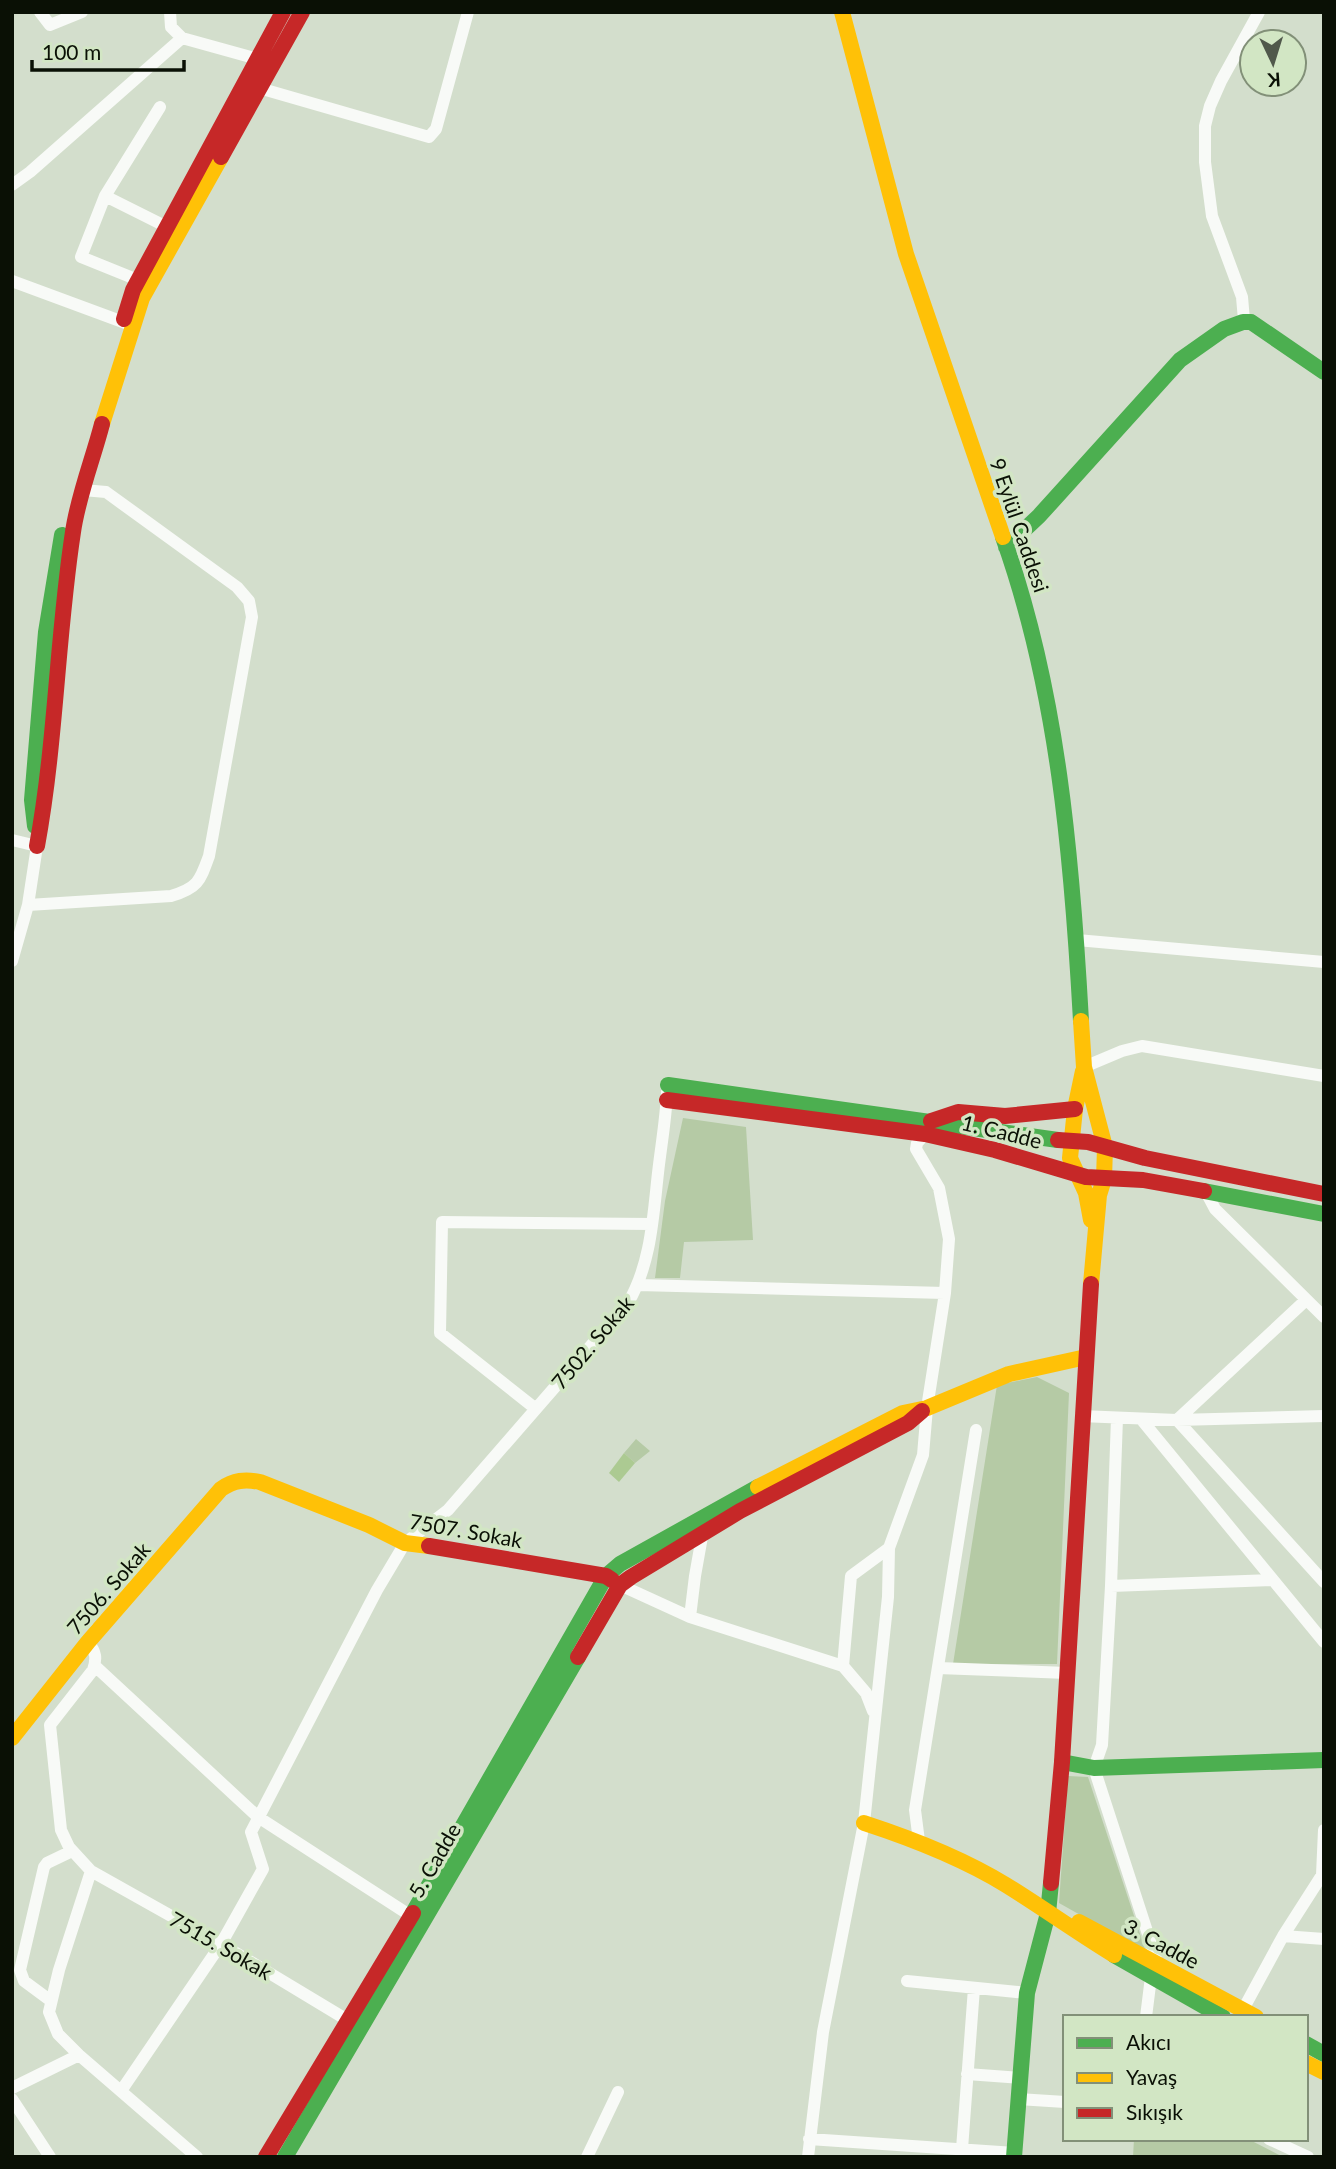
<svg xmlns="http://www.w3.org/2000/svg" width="1336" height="2169" font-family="Lato,sans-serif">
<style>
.green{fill:#b5caa5}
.water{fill:#acca92}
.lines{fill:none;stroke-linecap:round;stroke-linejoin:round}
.street{stroke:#f8faf7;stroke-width:12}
.fast{stroke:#4caf50;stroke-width:16}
.slow{stroke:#ffc107;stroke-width:16}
.jam{stroke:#c62828;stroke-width:16}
.labels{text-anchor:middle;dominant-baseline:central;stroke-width:7;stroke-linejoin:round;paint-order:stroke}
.street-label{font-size:21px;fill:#0a1005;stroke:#d2e6c4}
</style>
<rect width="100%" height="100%" fill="#d3decc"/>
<path class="green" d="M683,1118L746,1127L753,1240L684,1242L680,1278H655L665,1201Z
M1037,1377L1069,1393L1057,1664H953L997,1385Z
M636,1439L650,1451L635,1463L624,1453Z
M1068,1776L1088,1777L1146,1952L1059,1903Z
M1134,2139H1248L1283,2157H1133Z"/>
<path class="water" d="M624,1453L635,1463L619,1482L609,1473Z"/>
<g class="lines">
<path class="street" d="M40,12L50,25L82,12
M170,12L171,27L182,38L258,59
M259,88L429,137L436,129L468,12
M12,185L30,172L182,38
M105,196L167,227
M138,280L81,257L105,196L160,107
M12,281L131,325
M1244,320L1242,297L1212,216L1205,162V126L1210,106L1221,81L1259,12
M12,840L37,846L28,905L12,961
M28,905L171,896C198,888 200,881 209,856L252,617L249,601L237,587L106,492L83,490
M1077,940L1324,962
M1084,1067L1122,1051L1142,1046L1324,1076
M1206,1192L1215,1209L1324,1317
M638,1285L945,1293
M1306,1300L1177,1420L1324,1582
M536,1409L440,1333L442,1222L652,1224
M1081,1416L1177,1420L1324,1416
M1117,1418L1111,1586L1102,1745L1094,1768L1158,1965L1151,1977L1146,2017
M1141,1419L1324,1642
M620,1585L690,1617L843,1666L866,1693L873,1711
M1111,1586L1272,1580
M690,1617L695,1576L703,1531
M88,1642C96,1652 97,1658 93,1670L50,1725L61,1830L69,1847L91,1871L221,1944L349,2021
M95,1666L258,1817L411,1916
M843,1666L851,1576L889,1548
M938,1668L1067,1673
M919,1841L915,1810L976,1430
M91,1871L59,1970L49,2012L58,2034L79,2055L197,2157
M1283,1936L1322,1875L1324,1830
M907,1981L1027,1993
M51,2001L24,1981L20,1970L44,1867L47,1863L72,1851
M1239,2017L1283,1936L1324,1939
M967,2074L1020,2078
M12,2088L79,2055
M121,2091L221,1944L263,1869L251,1832L377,1590L405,1543L448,1510L628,1303C651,1264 653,1217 658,1173C661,1146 666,1119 667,1092
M12,2099L50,2157
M1018,2099L1065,2102
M809,2139L1015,2153
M1269,2139L1308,2157
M962,2149L974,1988
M587,2157L618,2092
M808,2157L823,2032L864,1823L888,1597L889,1548L923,1455L927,1408L945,1293L949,1239L939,1188L916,1149L917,1143L925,1134"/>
<path class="fast" d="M1003,537C1058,691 1072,858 1081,1021
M1006,547L1039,516L1180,360L1224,329L1243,322H1251L1324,372
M35,826L32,800L46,632L62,535
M668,1085L1058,1140
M1204,1191L1324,1214
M1062,1762L1094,1768L1324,1760
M413,1913L606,1576L620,1564L758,1487
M1114,1955L1223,2017
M1306,2044L1324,2054
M285,2157L578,1657
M1014,2157L1027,1993L1048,1913L1051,1883"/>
<path class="slow" d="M842,12L906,254L1003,537
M102,424L142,298L221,157
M1081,1021L1084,1067L1105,1147L1104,1179L1099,1195L1091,1284
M1083,1071L1075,1109L1070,1158L1086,1193L1091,1220
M758,1487L903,1413L927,1408L1009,1374L1086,1357
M12,1738L88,1642L221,1489C234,1480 245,1479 260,1482L369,1525L405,1543L429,1546
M864,1823C913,1839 962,1858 1006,1885C1043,1908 1078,1933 1114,1955
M1079,1922L1256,2017
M1306,2063L1324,2072"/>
<path class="jam" d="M221,157L302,12
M124,319L133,290L283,12
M37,846C56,743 57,636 73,532C78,496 93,459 102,424
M667,1100L925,1134L995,1150L1086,1177L1143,1180L1204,1191
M931,1121L958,1112L1005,1116L1075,1109
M1058,1140L1088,1142L1145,1158L1324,1194
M429,1546L606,1576L612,1580
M578,1657L620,1585L631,1577L740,1511L908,1423L922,1411
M1051,1883L1062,1762L1091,1284
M266,2157L413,1913"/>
</g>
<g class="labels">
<g class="street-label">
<text transform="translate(1020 525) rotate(71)">9 Eylül Caddesi</text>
<text transform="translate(1002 1131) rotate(14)">1. Cadde</text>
<text transform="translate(592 1342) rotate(-50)">7502. Sokak</text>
<text transform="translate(466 1530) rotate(10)">7507. Sokak</text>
<text transform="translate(108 1588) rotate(-49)">7506. Sokak</text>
<text transform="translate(434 1860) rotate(-60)">5. Cadde</text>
<text transform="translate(1162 1943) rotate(28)">3. Cadde</text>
<text transform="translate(221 1945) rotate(30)">7515. Sokak</text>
</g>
</g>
<rect width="1336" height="2169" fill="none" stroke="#0a1005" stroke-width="28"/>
<rect x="1063" y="2015" width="245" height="126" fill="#d2e6c4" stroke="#829078" stroke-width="2"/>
<rect x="1077" y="2038" width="35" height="10" fill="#4caf50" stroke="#829078" stroke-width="2"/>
<text x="1126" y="2050" font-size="21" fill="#0a1005">Akıcı</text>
<rect x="1077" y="2073" width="35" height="10" fill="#ffc107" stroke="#829078" stroke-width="2"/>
<text x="1126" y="2085" font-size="21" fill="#0a1005">Yavaş</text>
<rect x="1077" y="2108" width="35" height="10" fill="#c62828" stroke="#829078" stroke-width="2"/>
<text x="1126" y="2120" font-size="21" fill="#0a1005">Sıkışık</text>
<g transform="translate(1273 63) rotate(176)"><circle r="33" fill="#d2e6c4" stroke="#829078" stroke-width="2"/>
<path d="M0-5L12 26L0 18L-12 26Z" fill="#50584b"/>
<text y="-10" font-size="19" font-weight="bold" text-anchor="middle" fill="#0a1005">K</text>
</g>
<path d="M32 60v10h152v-10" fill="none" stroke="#0a1005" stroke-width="3.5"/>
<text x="42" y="60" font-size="21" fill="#0a1005" stroke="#d2e6c4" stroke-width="5" paint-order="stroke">100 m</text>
</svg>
